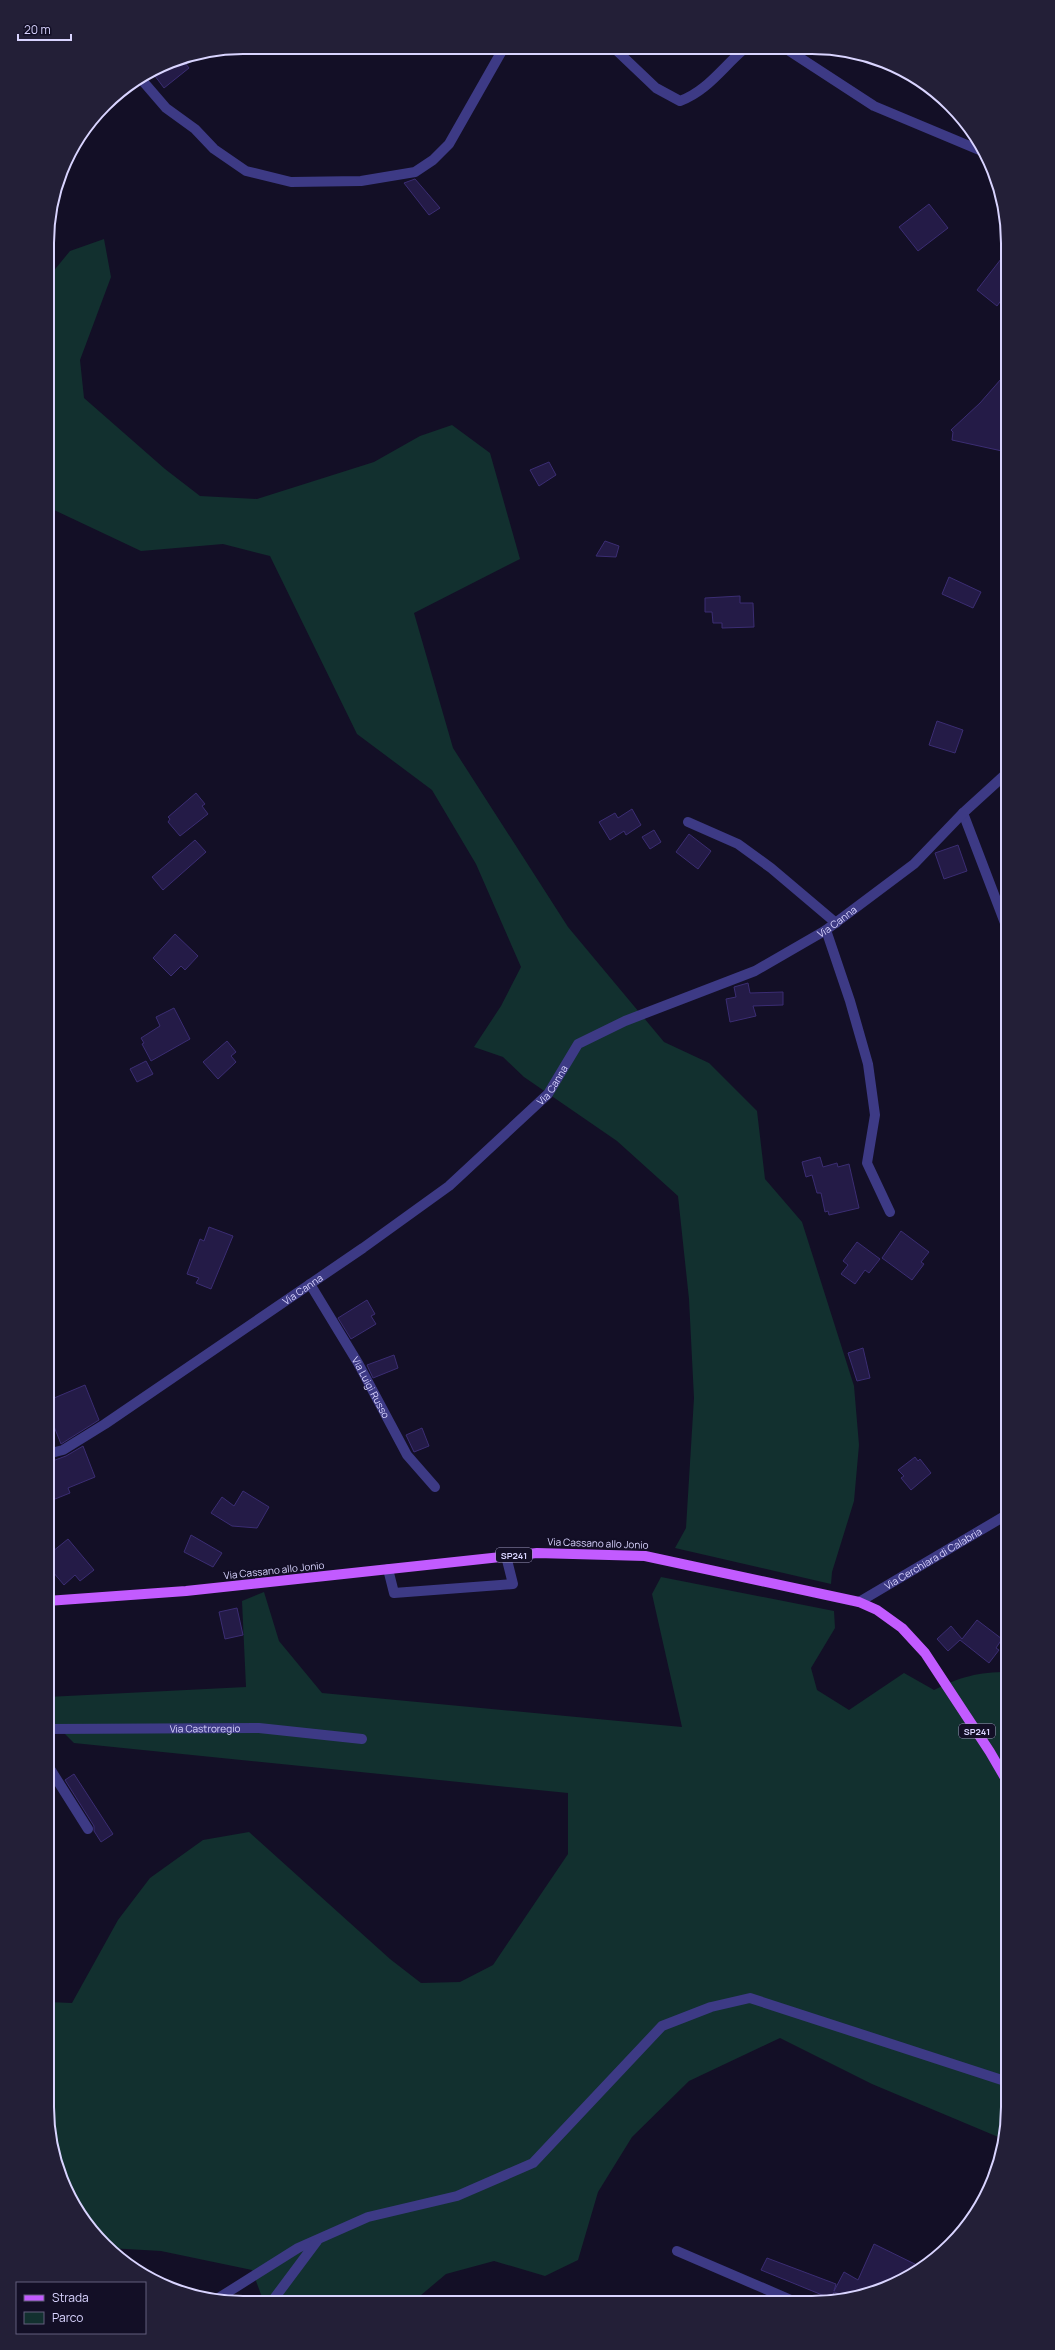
<svg xmlns="http://www.w3.org/2000/svg" width="1055" height="2350" font-family="Manrope,sans-serif">
<style>
.green{fill:#12302f}
.building{fill:#241b47;stroke:#3b2d73}
.lines{fill:none;stroke-linecap:round;stroke-linejoin:round}
.minor{stroke:#3d3a85;stroke-width:10}
.major{stroke:#c25bff;stroke-width:10}
.labels{text-anchor:middle;dominant-baseline:central;stroke-width:3.5;stroke-linejoin:round;paint-order:stroke}
.shield{fill:#130f26;stroke:#9e99be;stroke-width:1}
.shield-label{font-size:9px;font-weight:bold;fill:#d9d4ff}
.street-label{font-size:10px;fill:#d9d4ff;stroke:#130f26}
.rim{fill:none;stroke:#d9d4ff;stroke-width:2}
</style>
<rect width="100%" height="100%" fill="#130f26"/>
<path class="green" d="M104,239L111,277L80,360L84,398L165,469L200,496L257,499L374,462L420,436L452,425L490,453L520,559L414,613L453,748L568,927L664,1042L709,1063L757,1111L765,1179L802,1222L854,1386L859,1445L854,1501L832,1572L831,1584L675,1548L686,1528L694,1398L689,1299L678,1196L617,1141L524,1077L503,1057L474,1047L501,1006L521,967L476,864L432,790L357,734L270,556L223,544L141,551L52,509L47,497V279L70,251Z
M661,1577L834,1611L835,1628L811,1668L817,1690L849,1710L904,1673L934,1690C960,1677 978,1672 1008,1672V2120L1003,2139L872,2084L780,2038L689,2081L632,2137L598,2192L578,2260L545,2276L494,2261L446,2274L414,2301L263,2300L252,2270L161,2251L109,2248L80,2216L54,2158L47,2107V2002L72,2003L118,1920L150,1878L203,1840L249,1832L390,1959L421,1983L460,1982L493,1965L568,1854V1793L74,1743L47,1716V1697L246,1687L242,1601L264,1592L279,1641L322,1693L682,1727L652,1594Z"/>
<path class="building" d="M182,59L189,68L164,88L152,72L168,62Z
M415,179L440,208L429,215L404,183Z
M929,204L948,228L918,251L899,227Z
M1008,250V291L997,306L977,290Z
M1008,371V400L1005,411L1008,413V444L1002,451L952,440L953,432L951,430L980,403Z
M549,462L556,475L539,486L530,470Z
M605,541L619,546L616,557L596,556Z
M949,577L981,592L973,608L942,594Z
M740,596V603H753L754,627L722,628V623H713L712,612H705V598Z
M937,721L963,730L955,753L929,745Z
M196,793L205,804L202,806L208,814L180,836L168,822L170,819L168,817Z
M632,809L641,825L626,835L624,831L610,840L599,822L615,813L618,818Z
M654,830L661,842L650,849L642,837Z
M689,834L711,851L698,869L676,852Z
M195,840L206,852L163,890L152,877Z
M958,845L967,871L944,879L935,853Z
M175,934L198,956L185,970L181,966L171,976L153,958Z
M748,983L750,993L783,992V1005L753,1006L756,1016L730,1022L726,999L736,997L734,987Z
M174,1008L190,1039L151,1061L142,1044L144,1043L141,1038L160,1026L156,1017Z
M227,1041L236,1052L231,1056L236,1062L218,1079L203,1062Z
M146,1061L153,1074L137,1082L130,1069Z
M820,1157L823,1167L837,1163L838,1167L849,1164L859,1208L829,1215L828,1211L825,1212L821,1193H817L812,1175L806,1177L802,1162Z
M209,1227L233,1236L211,1289L196,1283L199,1278L187,1274L200,1239L204,1241Z
M901,1231L929,1252L921,1262L924,1264L912,1280L882,1258Z
M857,1242L880,1259L869,1273L865,1270L855,1284L841,1274L848,1265L843,1261Z
M367,1300L375,1314L371,1316L376,1324L351,1339L338,1318Z
M863,1348L870,1378L857,1381L848,1353Z
M394,1355L398,1368L373,1378L367,1365Z
M85,1385L99,1420L61,1444L47,1409V1401Z
M422,1428L429,1446L414,1452L406,1435Z
M83,1446L95,1477L68,1488L70,1493L50,1501L47,1492L50,1484L47,1476V1463L66,1456Z
M915,1457L918,1461L920,1459L931,1473L911,1490L901,1478L904,1476L898,1470Z
M243,1491L269,1507L257,1528L232,1526L211,1513L222,1497L234,1506Z
M191,1535L222,1553L213,1567L184,1552Z
M68,1539L94,1570L80,1581L75,1575L64,1585L47,1565V1556Z
M237,1608L243,1635L225,1639L219,1612Z
M977,1620L1002,1639L996,1648L999,1650L989,1663L960,1640L948,1651L937,1639L951,1626L962,1639Z
M74,1774L113,1834L101,1842L94,1831V1826L65,1780Z
M874,2244L923,2268L863,2296L849,2298L834,2292L832,2299L761,2270L767,2258L836,2284L834,2291L844,2272L858,2280Z"/>
<g class="lines">
<g class="minor">
<path d="M615,49L656,88L680,101C707,91 722,68 743,50"/>
<path d="M788,50L874,106L984,152"/>
<path d="M141,79L166,108L195,129L214,149L246,171L291,182L361,181L415,172L433,160L449,144L503,49"/>
<path d="M963,813L1008,931"/>
<path d="M688,822L738,844L771,868L836,923"/>
<path d="M826,930L850,1001L868,1064L875,1115L867,1163L890,1212"/>
<path id="s1" d="M310,1284L358,1363L407,1455L435,1487"/>
<path id="s2" d="M47,1454L63,1450L105,1424L363,1248L449,1186L548,1094L578,1044L625,1021L755,971L826,930L914,864L963,813L1008,772"/>
<path d="M388,1569L394,1593L513,1584L506,1556"/>
<path id="s3" d="M859,1602L1008,1514"/>
<path id="s4" d="M47,1729L259,1728L362,1739"/>
<path d="M47,1764L88,1829"/>
<path d="M677,2251L798,2303"/>
<path d="M217,2299L298,2248L368,2217L457,2196L533,2163L662,2026L711,2007L750,1998L1008,2082"/>
<path d="M273,2300L317,2241"/>
</g>
<path class="major" d="M47,1601L186,1591L537,1553L645,1556L859,1602L877,1610L902,1628L925,1653L990,1752L1008,1783"/>
</g>
<g class="labels">
<g class="shield">
<rect x="496" y="1548" width="36" height="14" rx="3"/>
<rect x="959" y="1724" width="36" height="14" rx="3"/>
</g>
<g class="shield-label">
<text x="514" y="1555">SP241</text>
<text x="977" y="1731">SP241</text>
</g>
<g class="street-label">
<text stroke="none"><textPath href="#s2" startOffset="965">Via Canna</textPath></text>
<text stroke="none"><textPath href="#s2" startOffset="629">Via Canna</textPath></text>
<text stroke="none"><textPath href="#s2" startOffset="305">Via Canna</textPath></text>
<text stroke="none"><textPath href="#s1" startOffset="120">Via Luigi Russo</textPath></text>
<text transform="translate(598 1543) rotate(2)">Via Cassano allo Jonio</text>
<text stroke="none"><textPath href="#s3" startOffset="86">Via Cerchiara di Calabria</textPath></text>
<text transform="translate(274 1570) rotate(-6)">Via Cassano allo Jonio</text>
<text stroke="none"><textPath href="#s4" startOffset="158">Via Castroregio</textPath></text>
</g>
</g>
<path d="M0 0H1055V2350H0ZM243 54H812A189 189 0 0 1 1001 243V2107A189 189 0 0 1 812 2296H243A189 189 0 0 1 54 2107V243A189 189 0 0 1 243 54Z" fill="#231f37" fill-rule="evenodd"/>
<path class="rim" d="M243 54H812A189 189 0 0 1 1001 243V2107A189 189 0 0 1 812 2296H243A189 189 0 0 1 54 2107V243A189 189 0 0 1 243 54Z"/>
<rect x="16" y="2282" width="130" height="52" fill="#130f26" stroke="#625e7d"/>
<rect x="24" y="2295" width="20" height="6" fill="#c25bff" stroke="#625e7d"/>
<text x="52" y="2302" font-size="12" fill="#d9d4ff">Strada</text>
<rect x="24" y="2312" width="20" height="12" fill="#12302f" stroke="#625e7d"/>
<text x="52" y="2322" font-size="12" fill="#d9d4ff">Parco</text>
<path d="M18 34v6h53v-6" fill="none" stroke="#d9d4ff" stroke-width="2"/>
<text x="24" y="34" font-size="12" fill="#d9d4ff" stroke="#130f26" stroke-width="3" paint-order="stroke">20 m</text>
</svg>
